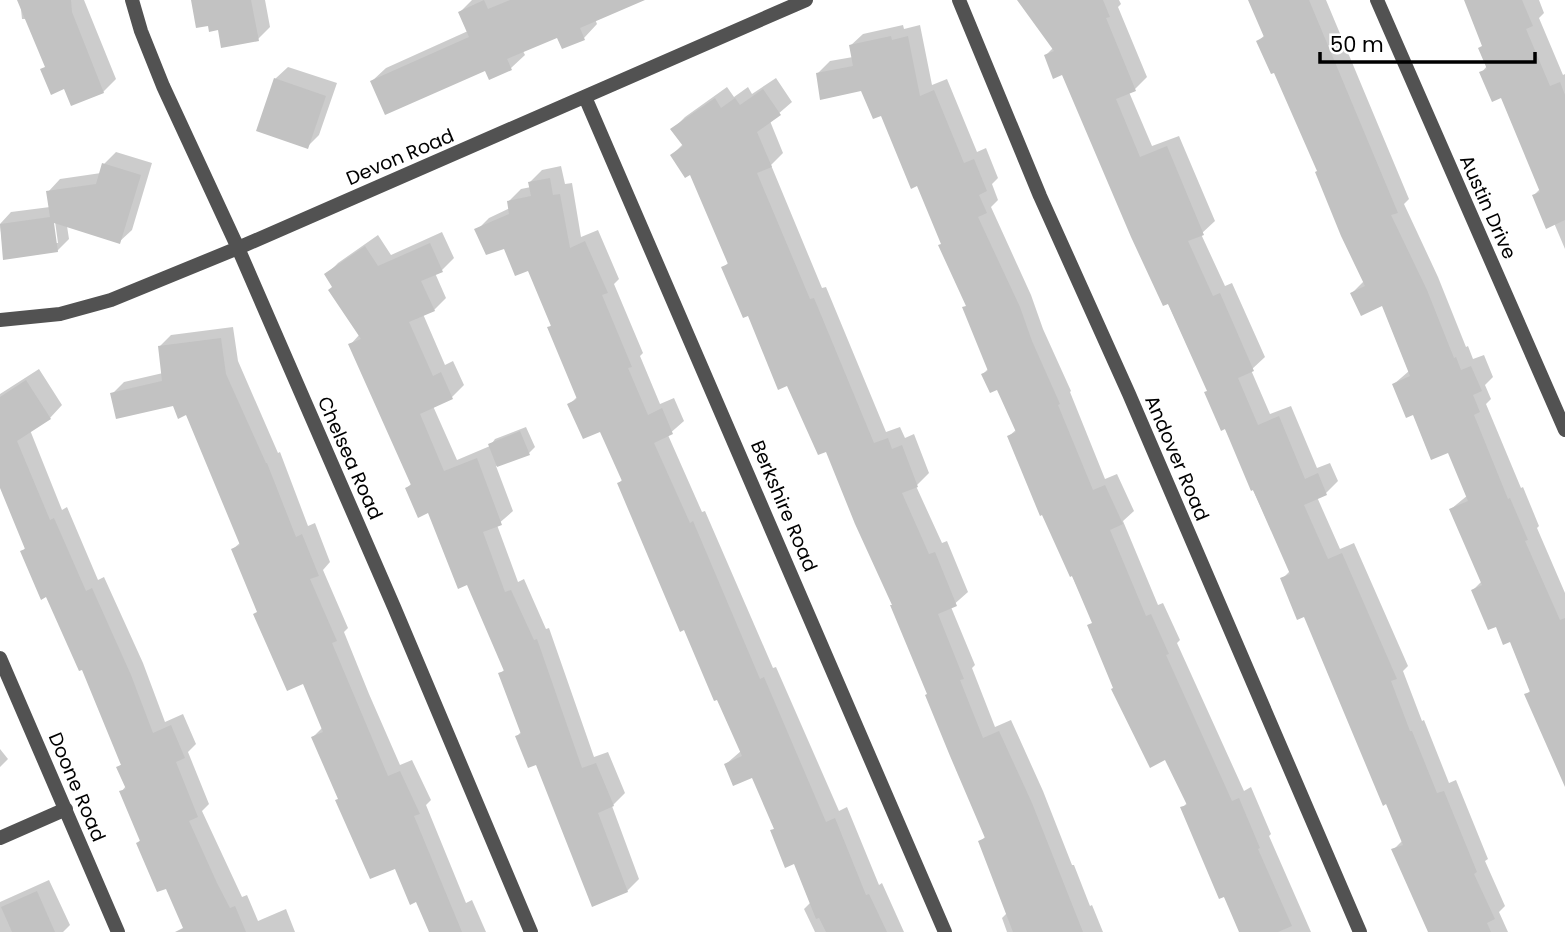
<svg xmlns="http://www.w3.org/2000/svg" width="1565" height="932" font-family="Poppins,sans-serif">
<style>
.shadow{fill:#0003;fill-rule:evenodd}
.building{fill:#c2c2c2}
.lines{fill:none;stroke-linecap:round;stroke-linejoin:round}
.minor{stroke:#525252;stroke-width:14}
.labels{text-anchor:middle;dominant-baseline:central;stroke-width:6;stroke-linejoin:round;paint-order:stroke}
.street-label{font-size:19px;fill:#000;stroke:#fff}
</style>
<rect width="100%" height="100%" fill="#fff"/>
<path class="shadow" d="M20,0H84L116,79L103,92L65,87L27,19H22Z
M193,0H265L270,27L258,39Z
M472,0H642L595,19L597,24L584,38L558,35L523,51L525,55L511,68L485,69L372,81L386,68L468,31L460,12Z
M1019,0H1119L1121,4L1118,7L1147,77L1135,89L1129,92L1152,146L1179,136L1215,221L1201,234L1225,286L1232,283L1265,357L1251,370L1270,414L1291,406L1317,468L1330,463L1338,481L1326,493L1317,497L1340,549L1354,543L1408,666L1403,671L1422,721L1424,720L1449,783L1456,780L1488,859L1485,861L1505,906L1499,912L1508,932H1430L1394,849L1403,840L1305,615L1282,579L1290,571L1063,73L1046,55L1054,47Z
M1250,0H1326L1409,199L1404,204L1438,277L1466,347L1468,346L1473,359L1484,355L1493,377L1485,385L1491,399L1486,404L1521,488L1523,487L1539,526L1537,528L1565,593V769L1526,695L1531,690L1511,640L1473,590L1482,581L1451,509L1468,495L1449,451L1414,413L1394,384L1409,371L1382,304L1352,293L1364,281L1319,171L1275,70L1258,41L1265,35Z
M1467,0H1539L1544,13L1539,18L1563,75L1565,74V249L1554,223L1534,195L1540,189L1502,96L1481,73L1487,66L1483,45Z
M903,25L904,29L920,25L932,85L947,79L977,152L986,148L998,178L992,184L998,200L991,207L1031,295L1043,329L1071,391L1070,392L1105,479L1117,474L1134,511L1123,521L1158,605L1163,603L1180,640L1177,643L1244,791L1251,787L1271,834L1269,836L1311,932H1241L1182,808L1188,802L1166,758L1115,687L1093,622L1009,436L1017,429L998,388L983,374L989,368L967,305L918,184L882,114L862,89L818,73L830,61L853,57L850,46L863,34Z
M288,67L337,83L319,135L307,147L275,79Z
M776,78L792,102L770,121L783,153L771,165L822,288L826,287L886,432L900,427L905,438L914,434L929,473L916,486L942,543L947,541L968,592L951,607L975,665L972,668L995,727L1011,720L1043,791L1072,865H1074L1090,906L1092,905L1103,932H1007L1002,918L1007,913L980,842L986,836L893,604L827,449L723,268L729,262L691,172L672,155L683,144L673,129L685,117L727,87L734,97L748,87L752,94Z
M116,152L152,163L132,230L119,242L67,226L69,239L57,251L4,258L0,224L11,212L50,207L48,192L60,179L101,173L104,164ZM54,214L58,243H55L51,215Z
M561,166L565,184L572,183L581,237L598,230L619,279L614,284L643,353L640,356L660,404L674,398L684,421L668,435L702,512L705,511L773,668L776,667L839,811L847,807L879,885L882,883L904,932H815L804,909L811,902L795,862L772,831L775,828L753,775L726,764L741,751L619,483L623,479L601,429L570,404L578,396L549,328L552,324L529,269L505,246L477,230L489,218L510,208L509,201L521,189L531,187L530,182L542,170Z
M442,232L454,258L442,270L435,273L446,298L434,310L423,314L445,365L453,361L464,385L452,397L433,406L457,460L490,446L495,439L526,427L535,447L529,453L496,466L513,511L497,525L518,582L524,579L546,629L549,628L594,757L608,752L625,793L612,806L639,879L627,891L517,736L522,731L500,674L505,669L468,583L429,511L407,488L412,483L350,345L360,334L326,275L338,263L378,235L391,255Z
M233,327L238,361L278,453L280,452L308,526L315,523L330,562L323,570L348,628L344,632L369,694L400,765L412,760L431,800L426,805L466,903L472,900L486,932H431L417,900L396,867L339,798L313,737L323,727L304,682L258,611L233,549L241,542L187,413L174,404L112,394L124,382L163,373L159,347L171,335Z
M39,369L62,405L50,418L30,430L62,510L67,507L98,580L104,577L143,663L165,722L183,714L196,744L188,752L209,804L202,811L242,897L247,895L258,921L286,909L295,932H187L167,886L138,843L141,839L121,792L126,786L118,767L122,764L83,667L47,595L22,552L26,547L0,483V394Z
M0,749L8,759L0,767Z
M49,880L70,925L63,932H0V902Z"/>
<path class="building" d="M17,0H71L72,12L104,93L71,106L64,89L51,95L40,69L45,67Z
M191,0H251L259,41L221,48L218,30L209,32L208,26L196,28Z
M484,0L488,9L510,0H645L580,28L585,40L562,49L557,38L507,59L512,70L489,80L485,71L385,115L370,81L469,37L458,12Z
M1017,0H1103L1110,17L1106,18L1136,91L1116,99L1140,157L1167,146L1204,235L1188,241L1213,296L1220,293L1254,371L1238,378L1258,425L1279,416L1305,479L1318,473L1327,495L1304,505L1328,559L1342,553L1397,679L1391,681L1410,731H1412L1437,793L1444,791L1477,872L1474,874L1495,919L1487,923L1491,932H1428L1391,849L1403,845L1386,804L1383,806L1304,617L1297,620L1280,578L1290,574L1253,490L1251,491L1225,429L1221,431L1204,392L1207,391L1168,304L1163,306L1131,237L1062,75L1053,79L1044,55L1054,51Z
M1248,0H1309L1398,213L1391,215L1427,290L1454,358L1456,357L1461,370L1471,366L1482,391L1473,395L1480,412L1474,415L1508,499L1510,498L1528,540L1525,541L1560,620L1565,618V787L1524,694L1530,692L1510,642L1503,645L1496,627L1488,630L1471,590L1482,585L1449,509L1468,501L1448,453L1431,460L1413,415L1406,418L1392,384L1410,376L1382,306L1361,316L1350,293L1365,286L1341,236L1315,172L1317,171L1274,73L1271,74L1256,41L1264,37Z
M1464,0H1522L1533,26L1526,29L1550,86L1560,82L1565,95V220L1546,229L1532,195L1540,192L1501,98L1492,102L1479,72L1487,69L1478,48L1482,46Z
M891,36L892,40L908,36L920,96L934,90L964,163L974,159L987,191L979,195L987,213L978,217L1020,307L1032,341L1060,404L1058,405L1093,490L1105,485L1123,524L1110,530L1146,616L1151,614L1169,654L1166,655L1232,801L1239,798L1260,848L1258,849L1292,926L1278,932H1239L1224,897L1219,899L1180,807L1187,805L1165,760L1150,768L1111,689L1113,688L1087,625L1092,623L1072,576L1070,577L1042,515L1040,516L1007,436L1016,432L997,390L990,393L981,374L988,371L962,307L966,306L938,245L941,244L917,186L911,189L881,116L873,119L861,91L820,100L816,73L853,66L849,45Z
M274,78L326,96L308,149L256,131Z
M763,89L781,115L757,132L772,167L757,173L810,299L814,298L874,443L888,438L892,449L902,445L918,487L902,493L929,554L935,552L957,606L938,614L964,679L960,680L983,738L999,731L1032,803L1083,932H1013L978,841L985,838L950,756L925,695L927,694L890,605H892L855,524L826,452L818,455L787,386L778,390L748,316L743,318L721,267L728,264L690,175L685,178L670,155L683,146L670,129L715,98L721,108L735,98L740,105Z
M102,163L141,175L120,244L54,223L58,252L3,260L0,224L50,217L46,191L96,184Z
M550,178L553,195L560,194L570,248L585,241L608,293L602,295L632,367L628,368L648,415L662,408L673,434L654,443L690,523L693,521L760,679L764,677L826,822L835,818L866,895L869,894L887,932H826L819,918L816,919L794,864L785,868L770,830L774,829L752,778L733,786L724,764L742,756L717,700L714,701L684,630L680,632L617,483L622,481L600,432L583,439L567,404L577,399L547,327L551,326L528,271L515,276L504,249L486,255L474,229L509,214L507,201L531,196L528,182Z
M430,243L443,272L421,281L435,311L409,322L433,376L441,372L453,399L420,414L444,471L477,458L502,525L483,532L505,592L511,590L534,640L537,639L582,768L596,763L614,806L598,813L628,892L592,907L536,765L528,768L515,736L521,734L498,673L504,671L467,585L458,589L428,513L418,518L405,488L411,485L348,344L361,339L328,290L332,287L324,274L365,246L378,266Z
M221,338L226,374L266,463H267L296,537L302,534L319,576L310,579L337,641L332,643L388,776L400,771L420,814L414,816L462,932H429L416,902L410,905L395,869L370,879L335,800L338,799L311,737L323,732L303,684L287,691L253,614L257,612L231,549L240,545L186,415L178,419L173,406L116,419L110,393L162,381L158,346Z
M26,380L51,419L17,441L50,520L54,518L86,591L92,588L131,675L153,733L171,725L185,758L176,762L198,817L189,821L217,883L230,908L235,906L246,932H175L183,928L166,889L157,892L136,843L140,841L119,791L126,789L116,767L121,765L82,670L79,671L46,597L41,600L20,551L25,549L0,488V397Z
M520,431L530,455L497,467L488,444Z
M37,891L55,932H12L1,907Z"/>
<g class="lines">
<path class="minor" d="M132,0L141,31L163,86L238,248L394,607L531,932
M959,0L1040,196L1129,394L1360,932
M1377,0L1565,430
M585,97L945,932
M0,320L60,314L111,300L238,248L806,0
M0,658L118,932
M0,838L66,809"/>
</g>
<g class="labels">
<g class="street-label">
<text transform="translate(400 157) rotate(-23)">Devon Road</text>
<text transform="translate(1488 207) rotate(66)">Austin Drive</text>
<text transform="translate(350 458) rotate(66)">Chelsea Road</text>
<text transform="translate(1177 458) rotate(67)">Andover Road</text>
<text transform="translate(784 506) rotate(67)">Berkshire Road</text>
<text transform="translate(77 787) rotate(67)">Doone Road</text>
</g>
</g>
<path d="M1320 52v10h215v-10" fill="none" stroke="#000000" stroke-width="3.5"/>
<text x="1330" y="52" font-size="21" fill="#000000" stroke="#ffffff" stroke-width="5" paint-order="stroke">50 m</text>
</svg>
